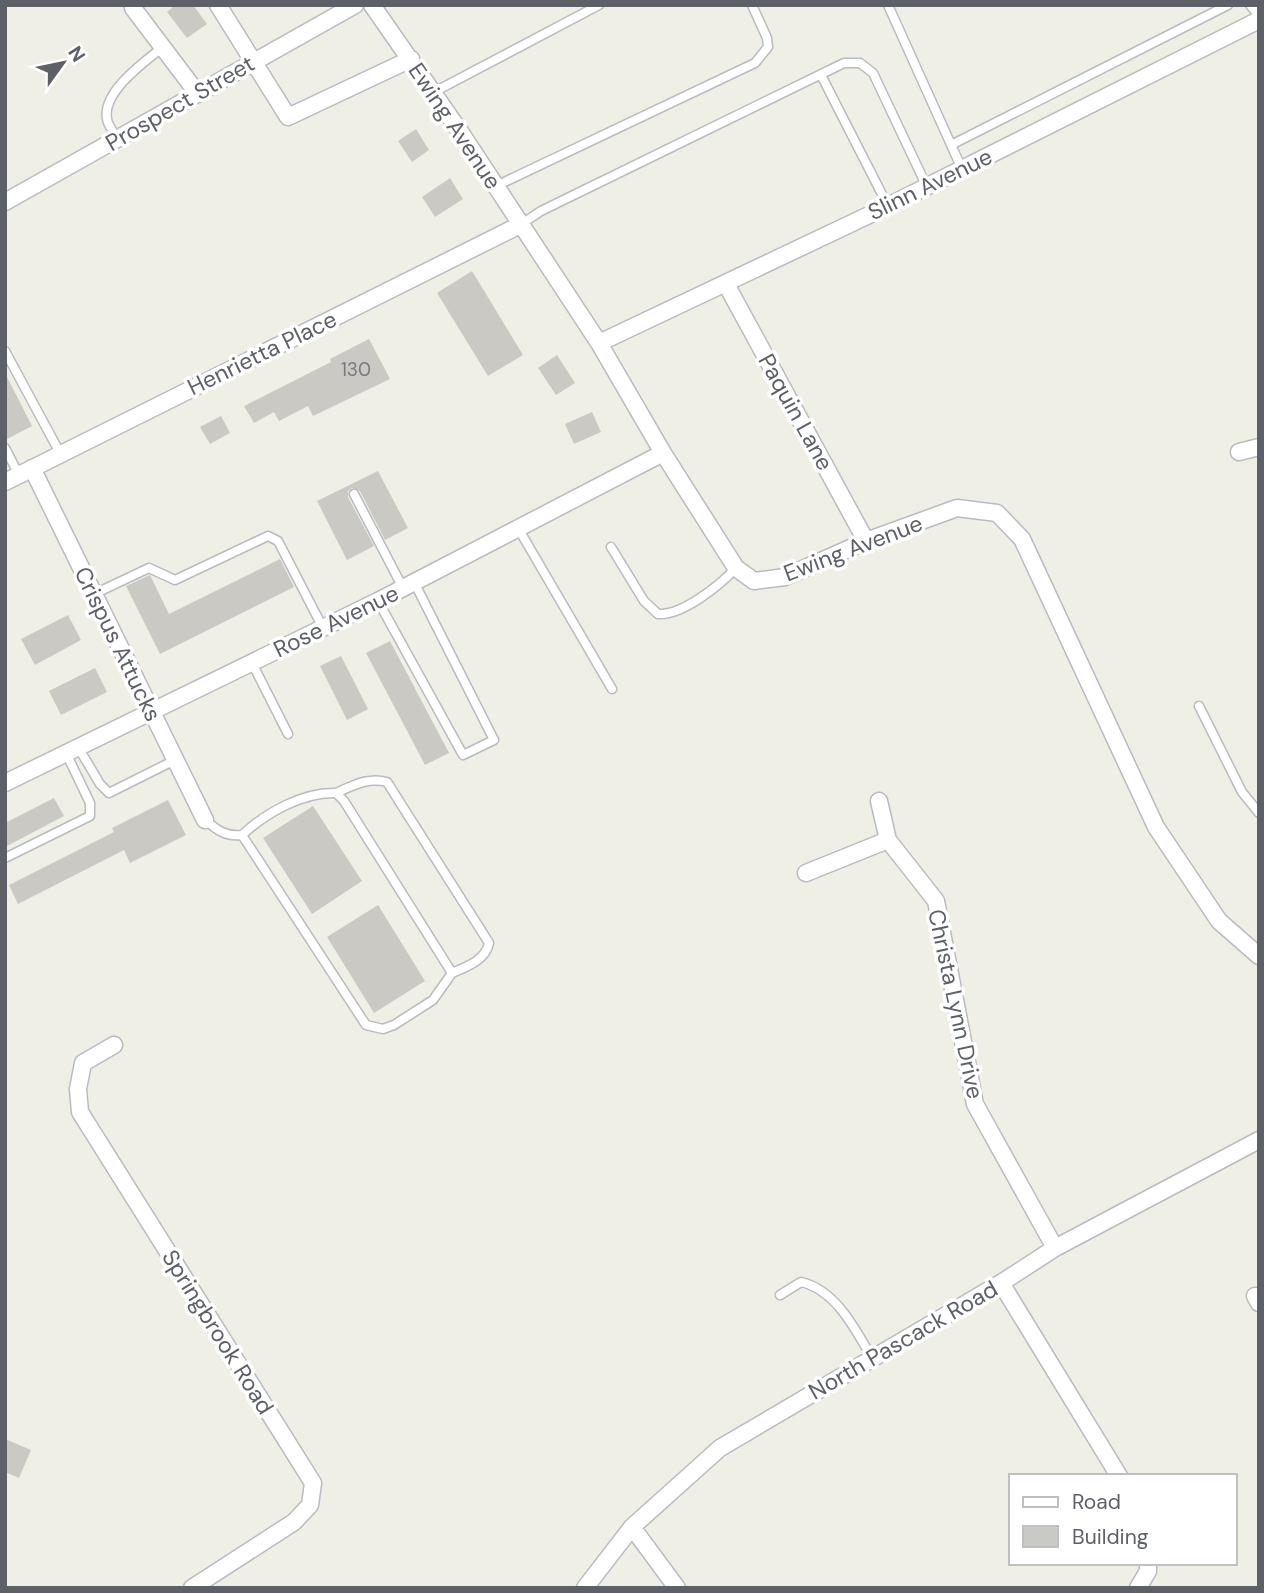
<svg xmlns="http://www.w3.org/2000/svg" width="1264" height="1593" font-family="'DM Sans',sans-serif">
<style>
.building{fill:#cbc9c3}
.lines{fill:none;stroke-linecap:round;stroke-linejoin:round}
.service-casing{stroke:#b8bbc0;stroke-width:11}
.minor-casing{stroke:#b8bbc0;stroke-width:19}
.service{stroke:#fff;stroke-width:8}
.minor{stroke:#fff;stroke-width:16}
.labels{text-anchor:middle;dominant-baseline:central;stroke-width:7;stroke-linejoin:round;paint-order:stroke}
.number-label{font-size:19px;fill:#787b7e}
.street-label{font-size:23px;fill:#5d6167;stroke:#fff}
</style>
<rect width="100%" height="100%" fill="#f0efe6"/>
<path class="building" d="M175,5H193L207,24L187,38L167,12Z
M416,129L429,150L412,162L398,141Z
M450,178L463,199L435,217L422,197Z
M472,271L523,355L488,376L437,293Z
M369,339L390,379L313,416L308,406L279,421L274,412L254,423L244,406L331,362L330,359Z
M557,355L575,383L556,395L538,368Z
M5,373L32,426L5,440Z
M592,412L601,432L574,444L565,424Z
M221,416L230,433L210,444L200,427Z
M378,471L408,528L385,540L360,491L352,488L348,491V497L374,546L347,560L317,501Z
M280,559L294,587L160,654L126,586L150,575L169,614Z
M68,615L81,640L35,665L21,639Z
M390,641L449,753L425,765L366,653Z
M341,656L368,709L347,720L320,666Z
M95,668L107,692L61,715L49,691Z
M54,798L64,816L5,847V823Z
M168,800L186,835L130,863L124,850L18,904L9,885L114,832L112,828Z
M313,806L362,881L312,914L263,838Z
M378,905L425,981L374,1013L327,937Z
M5,1439L31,1450L19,1478L5,1472Z"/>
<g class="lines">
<defs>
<path id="service" d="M888,5L962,169
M1250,5L1259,16
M821,75L888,206
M434,92L599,5
M118,139C114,133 108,126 107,119C102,92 144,62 163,47
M951,145L1228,5
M496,186L755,63L768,47L767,38L752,5
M520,225L541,211L844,63H860L873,73L927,187
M5,351L60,453
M5,448L19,475
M354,494L403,588
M518,528L612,689
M611,547L644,601L658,614C682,616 720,585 736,568
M94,594L149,568L175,580L268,536L278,541L323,628
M378,601L463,755L494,740L414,582
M252,663L288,734
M1199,706L1242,792L1259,813
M78,747L100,784L109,793L175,760
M336,793C354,785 368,777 387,782L489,943C486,960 466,967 452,973
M205,820C217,830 226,837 242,835L366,1025L383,1029L394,1025L433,1000L452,973L344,801L336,793C302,792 266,813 242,835
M5,858L90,816V803L66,753
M780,1295L801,1282C836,1290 855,1329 872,1358"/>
<path id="minor" d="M218,5L288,117L411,59
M372,5L459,130L599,343L663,453L736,568L754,581L785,577L866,541L957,508L997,513L1022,539L1156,827L1219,921L1259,956
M133,8L198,94
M5,202L355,5
M726,284L866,541
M599,343L888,206L1259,20
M1239,452L1259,447
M32,468L205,820
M5,482L520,225
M5,783L378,601L663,453
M879,801L888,840L936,901L975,1104L1055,1248
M806,873L888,840
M114,1045L83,1063L78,1089L80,1112L313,1483L310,1505L294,1522L192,1588
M1001,1283L1119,1476
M1255,1296L1259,1303
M632,1527L677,1588
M585,1588L632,1527L720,1448L1001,1283L1055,1248L1259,1140
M1138,1588L1148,1571V1563"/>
</defs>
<use href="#service" class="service-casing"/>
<use href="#minor" class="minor-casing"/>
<use href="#service" class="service"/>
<use href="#minor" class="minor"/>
</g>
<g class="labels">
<g class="number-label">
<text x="356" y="369">130</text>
</g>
<g class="street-label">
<text transform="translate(180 103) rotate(-30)">Prospect Street</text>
<text transform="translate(455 126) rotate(56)">Ewing Avenue</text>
<text transform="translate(930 184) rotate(-26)">Slinn Avenue</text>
<text transform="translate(262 353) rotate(-26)">Henrietta Place</text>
<text transform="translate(796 412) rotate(61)">Paquin Lane</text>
<text transform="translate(853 548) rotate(-21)">Ewing Avenue</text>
<text transform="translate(336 621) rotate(-26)">Rose Avenue</text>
<text transform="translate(118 644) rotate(64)">Crispus Attucks</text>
<text transform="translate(956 1004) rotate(78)">Christa Lynn Drive</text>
<text transform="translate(218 1332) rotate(58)">Springbrook Road</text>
<text transform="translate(903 1340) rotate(-30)">North Pascack Road</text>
</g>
</g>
<rect width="1264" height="1593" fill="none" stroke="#5d6167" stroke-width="14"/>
<rect x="1009" y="1474" width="228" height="91" fill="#ffffff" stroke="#bec0c2" stroke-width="2"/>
<rect x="1023" y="1497" width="35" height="10" fill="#ffffff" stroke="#bec0c2" stroke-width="2"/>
<text x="1072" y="1509" font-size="21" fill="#5d6167">Road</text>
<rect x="1023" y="1526" width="35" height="21" fill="#cbc9c3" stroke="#bec0c2" stroke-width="2"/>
<text x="1072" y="1544" font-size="21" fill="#5d6167">Building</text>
<g transform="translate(63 63) rotate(57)" stroke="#ffffff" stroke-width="5" paint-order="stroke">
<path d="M0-5L12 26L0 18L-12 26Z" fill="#5d6167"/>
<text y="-10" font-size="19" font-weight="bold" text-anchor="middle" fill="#5d6167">N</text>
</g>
</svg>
